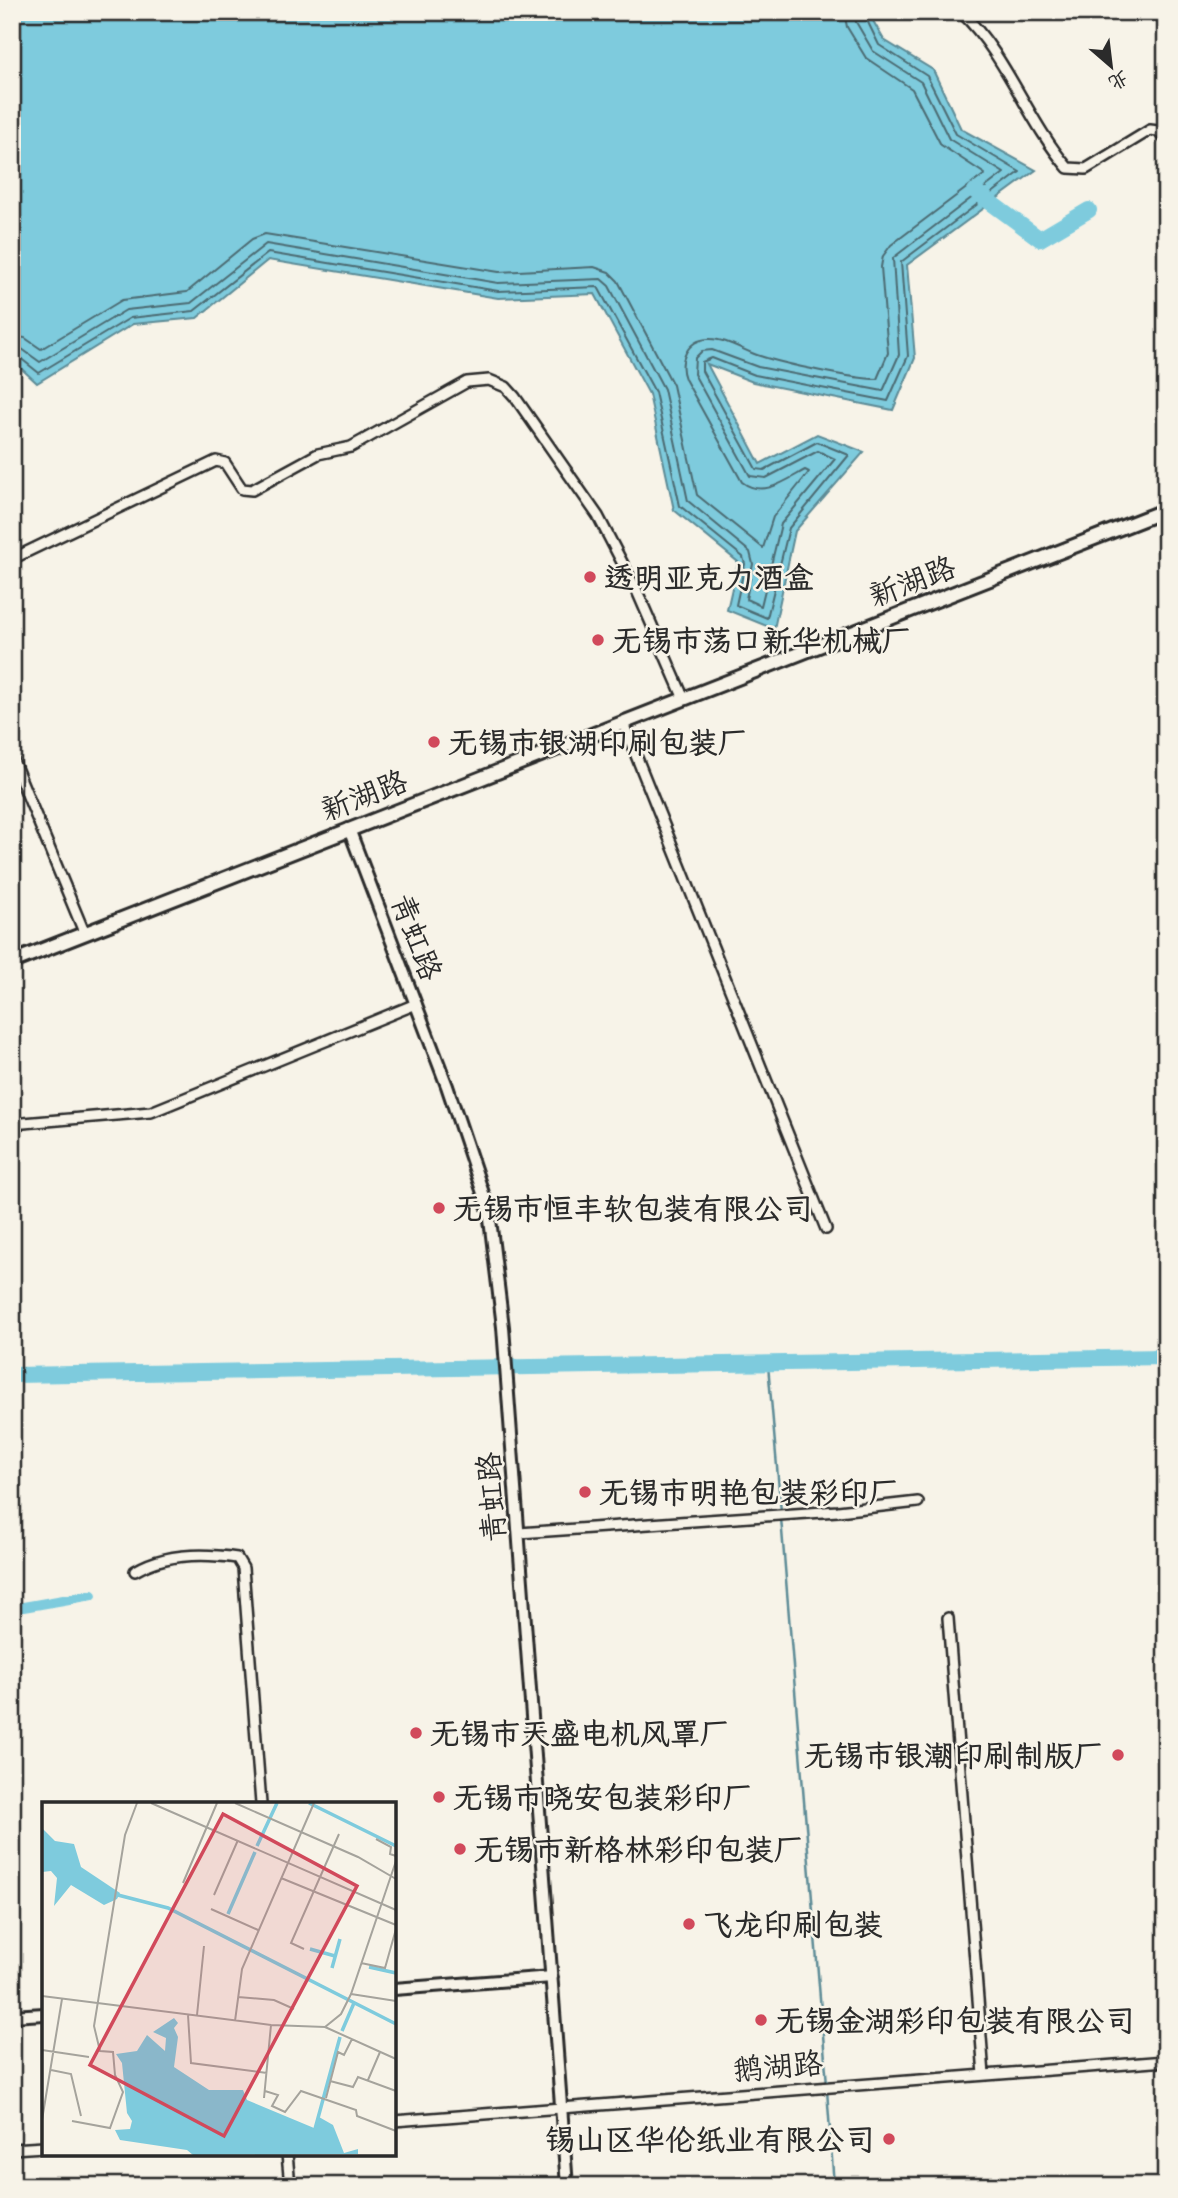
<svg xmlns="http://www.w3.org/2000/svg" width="1178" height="2198" font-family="Itim,'LXGW WenKai TC',sans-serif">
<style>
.water{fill:#7ecbdd;stroke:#5d8b96;stroke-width:2}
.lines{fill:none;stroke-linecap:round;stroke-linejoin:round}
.shore{stroke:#4c6b72;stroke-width:2}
.stream{stroke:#5d8b96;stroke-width:2.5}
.canal{stroke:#7ecbdd;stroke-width:10}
.river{stroke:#7ecbdd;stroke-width:16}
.minor-casing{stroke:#2b2b2b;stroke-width:14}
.tertiary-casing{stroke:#2b2b2b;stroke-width:16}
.secondary-casing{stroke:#2b2b2b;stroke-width:18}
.minor{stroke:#f7f3e8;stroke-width:9}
.tertiary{stroke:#f7f3e8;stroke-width:10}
.secondary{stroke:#f7f3e8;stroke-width:12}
.poi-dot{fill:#d1495b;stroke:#f7f3e8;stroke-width:2.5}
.labels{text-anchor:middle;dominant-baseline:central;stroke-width:5;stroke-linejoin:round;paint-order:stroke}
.poi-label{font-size:30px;font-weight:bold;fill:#2b2b2b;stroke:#f7f3e8;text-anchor:start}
.street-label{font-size:30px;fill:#2b2b2b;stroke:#f7f3e8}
.inset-river{fill:none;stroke:#7ecbdd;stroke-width:3.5}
.inset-road{fill:none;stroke:#a5a39c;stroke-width:2}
.view{fill:#d1495b;fill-opacity:0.15;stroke:#d1495b;stroke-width:3.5}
.inset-edge{fill:none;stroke:#2b2b2b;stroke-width:3.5}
</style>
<rect width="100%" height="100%" fill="#f7f3e8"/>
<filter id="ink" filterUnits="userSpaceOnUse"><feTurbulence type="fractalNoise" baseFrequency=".0143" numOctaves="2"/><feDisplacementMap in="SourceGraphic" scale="14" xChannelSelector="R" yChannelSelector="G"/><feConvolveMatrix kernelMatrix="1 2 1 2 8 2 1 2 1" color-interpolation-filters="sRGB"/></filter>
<g filter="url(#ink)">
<path class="water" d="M12,12H868L884,40L933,70L961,129L1036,170L907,265L915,358L893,410L753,382L707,364L760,464L817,434L864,452L795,531L774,629L727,610L738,562L674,510L649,394L595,294L498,298L268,260L197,318L133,324L37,383L12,360Z"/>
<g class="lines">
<path class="shore" d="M12,336L25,338L41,349L122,300L187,292L252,239L265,234L499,272L594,267L609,272L618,281L673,385L697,495L763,548L773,517L809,472L805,470C785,481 763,498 742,482L685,379C678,361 687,340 708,339C725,338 744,351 760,356C785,364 852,379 877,379L888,353L881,267L883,256L891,245L985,174L941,145L912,89L866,58L847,27L844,12
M12,347L22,349L40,362L126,310L191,303L266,244L498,283L601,279L609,286L664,389L688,501L750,552L753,564L746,599L761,606L781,524L835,459L818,451L766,478L750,476L694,374L695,358L702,351L712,350L758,367L883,391L899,355L893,258L1004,173L949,139L921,82L873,51L856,22L854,12
M12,356L19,357L39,373L130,318L194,311L268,253L498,291L598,287L655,392L680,506L743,557L745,564L736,605L767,618L789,528L849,455L817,442L764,470L756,469L702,371V362L712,358L755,375L888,401L908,356L901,262L1020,172L956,134L927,76L879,45L863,12"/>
<path class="stream" d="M768,1365L781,1512
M781,1518L827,2084
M827,2090L834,2186"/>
<path class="canal" d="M12,1609L92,1595"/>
<path class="river" d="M975,191L1040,239L1089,210
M12,1375L1166,1357"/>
<defs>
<path id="minor" d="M961,12C1007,56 1027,120 1068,168L1086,169L1150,130L1158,131L1166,140
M12,559L216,461L225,463L242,489L252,490L318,454L351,447L467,382L489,380L506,387L515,397L598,516L637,591L684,699
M623,723L826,1229
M12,758L84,932
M12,1124L151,1112L416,1004
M519,1533L838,1511L918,1502
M135,1571C165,1553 203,1553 237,1558L243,1568L261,1804
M948,1618L984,2075
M394,2121L1166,2061
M12,2149L44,2147
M287,2154L290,2186"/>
<path id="tertiary" d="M349,829L447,1086L489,1211L503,1327L567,2186
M394,1989L552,1977
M12,2016L44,2014"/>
<path id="secondary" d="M12,962L1166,510"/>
</defs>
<use href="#minor" class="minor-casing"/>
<use href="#tertiary" class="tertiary-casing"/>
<use href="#secondary" class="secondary-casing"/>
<use href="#minor" class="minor"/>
<use href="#tertiary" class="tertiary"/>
<use href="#secondary" class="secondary"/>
</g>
</g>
<g class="poi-dot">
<circle cx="590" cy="577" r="7"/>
<circle cx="598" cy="640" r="7"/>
<circle cx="434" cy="742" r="7"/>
<circle cx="439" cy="1208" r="7"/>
<circle cx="585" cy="1492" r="7"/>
<circle cx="416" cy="1733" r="7"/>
<circle cx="1118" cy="1755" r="7"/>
<circle cx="439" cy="1797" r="7"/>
<circle cx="460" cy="1849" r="7"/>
<circle cx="689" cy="1924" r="7"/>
<circle cx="761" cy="2020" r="7"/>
<circle cx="889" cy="2139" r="7"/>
</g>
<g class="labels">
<g class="poi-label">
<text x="604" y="577">透明亚克力酒盒</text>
<text x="612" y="640">无锡市荡口新华机械厂</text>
<text x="448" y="742">无锡市银湖印刷包装厂</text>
<text x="453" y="1208">无锡市恒丰软包装有限公司</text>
<text x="599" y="1492">无锡市明艳包装彩印厂</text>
<text x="430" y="1733">无锡市天盛电机风罩厂</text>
<text x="1104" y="1755" text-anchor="end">无锡市银潮印刷制版厂</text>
<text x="453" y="1797">无锡市晓安包装彩印厂</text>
<text x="474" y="1849">无锡市新格林彩印包装厂</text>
<text x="703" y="1924">飞龙印刷包装</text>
<text x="775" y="2020">无锡金湖彩印包装有限公司</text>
<text x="875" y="2139" text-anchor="end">锡山区华伦纸业有限公司</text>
</g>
<g class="street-label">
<text transform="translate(912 581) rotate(-21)">新湖路</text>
<text transform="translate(364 795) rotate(-21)">新湖路</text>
<text transform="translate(417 937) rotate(69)">青虹路</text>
<text transform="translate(491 1497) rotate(-94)">青虹路</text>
<text transform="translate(778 2066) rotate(-5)">鹅湖路</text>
</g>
</g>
<g transform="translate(42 1802)">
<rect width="354" height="354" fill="#f7f3e8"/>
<path d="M0,26L13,39L32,42L39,65L78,91L75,97L62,103L29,83L12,104L15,76L9,69L0,70ZM132,216L136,221L132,226L136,235L132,265L167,288H201L205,298L272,326L277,315L291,323L302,351L316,347V352L151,353L145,348L78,338L73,328L88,327L90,319L85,311L80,261L74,252L95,249L105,233L123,249L124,236L111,230Z" fill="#7ecbdd"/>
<path class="inset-river" d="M267,1L354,44M215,44L235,1M72,92L126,106L354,222M186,112L213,50M268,147L293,154M327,165L354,171M290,166L298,137M300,229L312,201M273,327L298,235"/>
<path class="inset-road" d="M109,1L354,108M193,1L316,55L354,77M334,37L349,45L348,52L354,54M239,76L354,123M141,81L175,1M172,93L196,38M169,107L216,128M262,147L249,141L297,32M319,161L343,166L354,127M309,192L354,199M0,194L229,223L283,225L299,212L309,192L354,59M196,195L232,198L252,207M146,213L149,261L225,271M155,213L162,144M193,219L200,167L272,1M283,225L354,257M0,248L47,255M9,268L29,272L39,314M326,278L338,250M288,279L311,285L316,275L354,289M223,289L236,293L230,304L243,310L259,289L314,308L315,314L354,329M222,296L229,223M284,296L296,250L302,253L310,237M0,318L20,197M30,319L68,326L81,290L73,273L71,250L58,249L52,224L83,33L95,1"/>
<path class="view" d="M181,12L315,84L182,334L48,263Z"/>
<rect width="354" height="354" class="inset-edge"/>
</g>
<rect width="1178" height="2198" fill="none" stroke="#f7f3e8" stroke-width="42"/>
<rect x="21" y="21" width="1136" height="2156" fill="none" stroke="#2b2b2b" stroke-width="2.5" filter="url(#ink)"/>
<g transform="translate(1111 66) rotate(152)" stroke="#f7f3e8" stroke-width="5" paint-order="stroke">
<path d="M0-5L12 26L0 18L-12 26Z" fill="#2b2b2b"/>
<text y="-10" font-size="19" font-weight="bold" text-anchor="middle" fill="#2b2b2b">北</text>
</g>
</svg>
